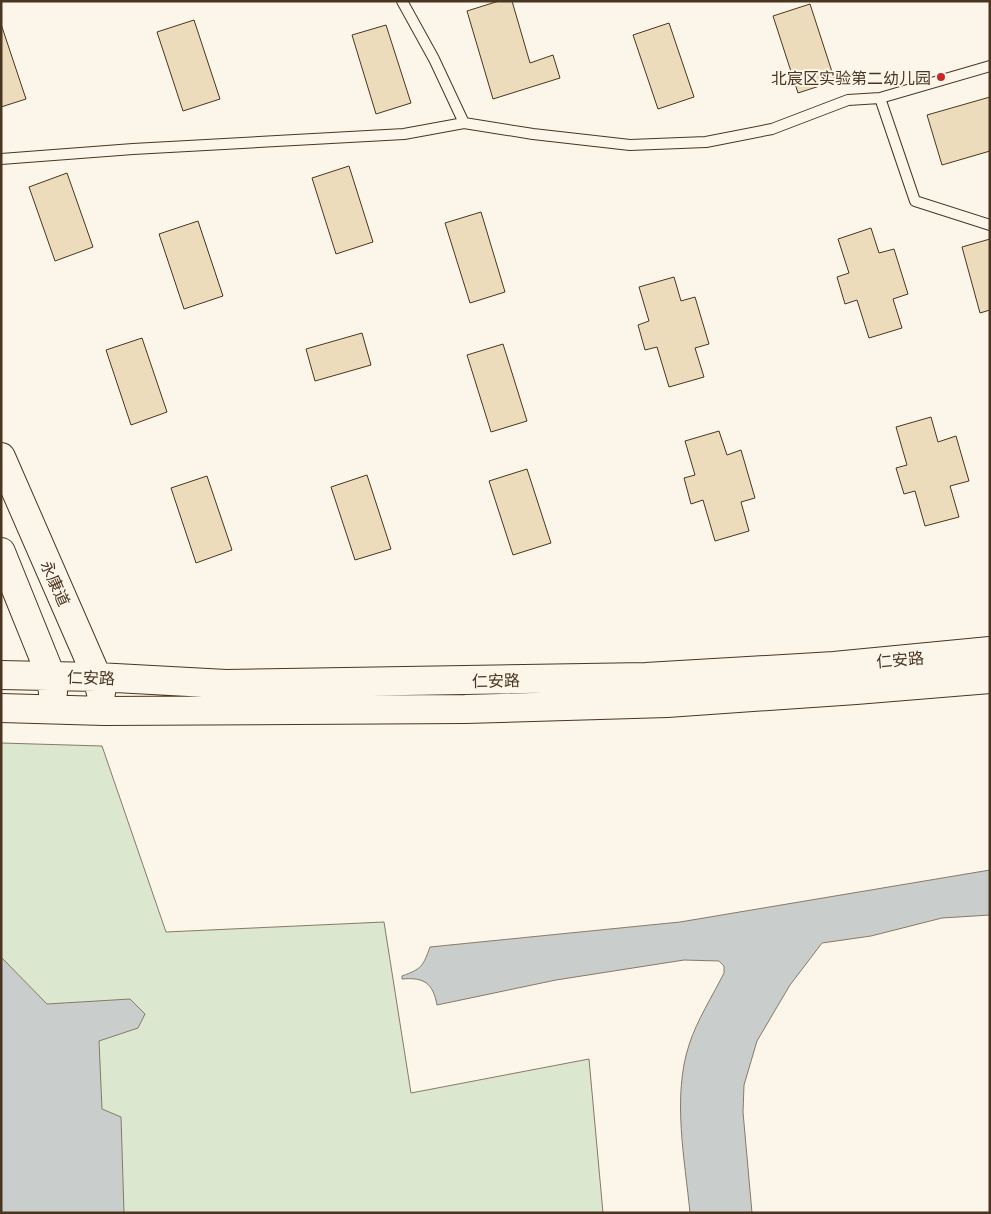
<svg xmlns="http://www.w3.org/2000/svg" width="991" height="1214" font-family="Barlow,'Noto Sans SC',sans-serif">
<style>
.green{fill:#dce7d0;stroke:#887966}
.water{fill:#c9cecd;stroke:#887966}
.building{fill:#ecdcbc;stroke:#4a3520}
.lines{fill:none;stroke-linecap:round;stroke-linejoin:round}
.lane-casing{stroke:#4a3520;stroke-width:12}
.secondary-casing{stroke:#4a3520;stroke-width:30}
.lane{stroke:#fbf6e9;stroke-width:10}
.secondary{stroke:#fbf6e9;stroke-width:28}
.poi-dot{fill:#c62828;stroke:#fbf6e9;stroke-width:2}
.labels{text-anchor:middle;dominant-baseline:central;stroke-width:4;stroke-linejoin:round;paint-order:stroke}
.poi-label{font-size:16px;fill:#4a3520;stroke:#fbf6e9;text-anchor:end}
.street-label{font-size:16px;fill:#4a3520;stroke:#fbf6e9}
</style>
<rect width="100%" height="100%" fill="#fbf6e9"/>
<path class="green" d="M1,743L102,746L166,932L384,922L411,1093L589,1059L603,1213H1Z"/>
<path class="water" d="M990,870V915L942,918L871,936L822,943L790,985L757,1041L744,1085L743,1112L752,1213H690C685,1160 672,1097 689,1045C697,1020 712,997 724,973V966L719,961L684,960L556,980L437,1005C433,983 424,977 402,979V976C422,969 423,966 430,947L680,922Z
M1,957L47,1004L130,999L145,1014L138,1028L99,1041L102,1109L121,1117L124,1213H1Z"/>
<path class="building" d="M499,1H512L530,63L553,55L560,78L493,99L467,11Z
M810,4L835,81L798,93L773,16Z
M194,20L220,99L183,111L157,32Z
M669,23L694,97L658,109L633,35Z
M1,24L26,99L1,107Z
M386,25L411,103L376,114L352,35Z
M990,97V151L942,165L927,115Z
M349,166L373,242L336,254L312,178Z
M67,173L93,247L55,261L29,187Z
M481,212L505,292L470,303L445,223Z
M198,221L223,296L184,309L159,234Z
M871,228L879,253L894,249L908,294L893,299L902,328L869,338L857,300L845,304L837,277L849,273L838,239Z
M990,239V310L980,313L962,247Z
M674,277L681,301L695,297L709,344L695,348L704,377L669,387L657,347L645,350L638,325L649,321L639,287Z
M362,333L371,365L315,381L306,349Z
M142,338L167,412L131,425L106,350Z
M503,344L527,421L491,432L467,355Z
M931,417L938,442L956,436L969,481L950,486L959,517L925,526L915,491L904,494L896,468L907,465L896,427Z
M719,431L727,455L741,450L755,498L741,502L749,531L715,541L703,500L691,504L684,478L695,475L685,441Z
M527,469L551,543L513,555L489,481Z
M367,475L391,549L355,560L331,487Z
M207,476L232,550L196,563L171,488Z"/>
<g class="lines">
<defs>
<path id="lane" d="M402,1L434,59L464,123
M880,98L915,201L990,225
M1,159L133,149L404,134L464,123L533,134L630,145L706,142L772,129L848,100L880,98L990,66"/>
<path id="secondary" d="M1,457L97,677L101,693
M1,552L51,676L53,693
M1,675L97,677L226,684L646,677L834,666L990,651
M1,708L104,711L465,709L667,703L856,690L990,679"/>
</defs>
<use href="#lane" class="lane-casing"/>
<use href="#secondary" class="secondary-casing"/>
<use href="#lane" class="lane"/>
<use href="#secondary" class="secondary"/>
</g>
<circle class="poi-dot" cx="941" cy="77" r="5"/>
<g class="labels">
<g class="poi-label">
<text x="931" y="77">北宸区实验第二幼儿园</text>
</g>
<g class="street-label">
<text transform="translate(56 583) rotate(66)">永康道</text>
<text transform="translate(900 659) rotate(-5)">仁安路</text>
<text transform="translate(91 677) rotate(2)">仁安路</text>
<text transform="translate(496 680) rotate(-1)">仁安路</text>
</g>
</g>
<rect width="991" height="1214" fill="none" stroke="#4a3520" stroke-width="5"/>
</svg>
